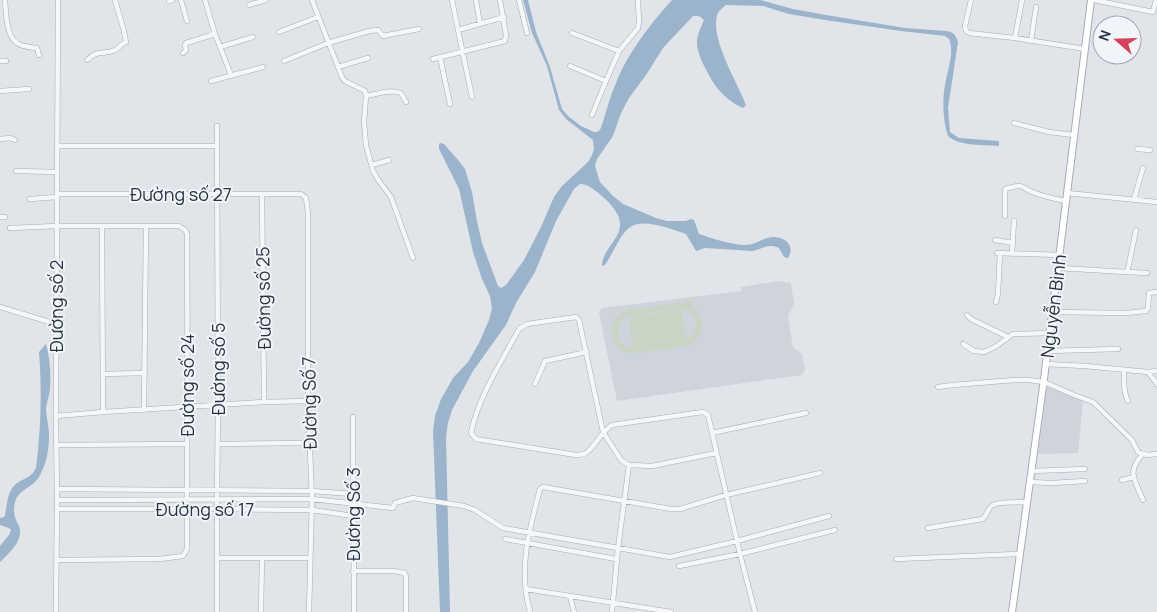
<svg xmlns="http://www.w3.org/2000/svg" width="1157" height="612" font-family="Manrope,sans-serif">
<style>
.built{fill:#cfd4dc}
.green{fill:#c7d5c2;fill-rule:evenodd}
.water{fill:#9bb4cb}
.lines{fill:none;stroke-linecap:round;stroke-linejoin:round}
.minor-casing{stroke:#a6acb5;stroke-width:5.5}
.secondary-casing{stroke:#a6acb5;stroke-width:8}
.minor{stroke:#f4f6f8;stroke-width:4.5}
.secondary{stroke:#fff;stroke-width:6}
.labels{text-anchor:middle;dominant-baseline:central;stroke-width:4;stroke-linejoin:round;paint-order:stroke}
.street-label{font-size:18px;fill:#293343;stroke:#f1f4f8}
</style>
<rect width="100%" height="100%" fill="#e1e5ea"/>
<path class="built" d="M779,281L791,283L794,304L788,316L793,347L802,354L805,369L802,375L617,401L599,313L602,308L741,291V287Z
M1047,387L1083,401L1078,453L1038,454Z"/>
<path class="green" d="M692,301V307C708,319 704,337 687,346C674,348 661,349 648,351C642,352 634,354 628,353C618,350 611,340 612,329C613,320 618,315 625,311ZM679,308C700,310 702,331 686,340L681,309L629,317L633,348L657,345C649,346 637,350 629,348C614,343 614,325 626,316Z"/>
<path class="water" d="M523,0H528L536,32L550,67L562,109L568,116L581,126L594,132H597L600,130C606,115 609,98 616,83C627,54 651,23 672,0H760L793,9L826,15L905,28L946,31L951,32L955,35L958,42L948,108L950,132L959,138L999,141V146C985,145 958,146 948,136C943,121 942,101 945,85C947,71 955,53 949,39L945,36L901,31L825,20L789,14L763,6L726,5C723,7 720,10 718,13C708,36 738,83 746,105L743,108C733,104 725,97 718,89C711,80 696,54 697,42C697,35 701,27 704,20C700,16 698,15 693,16L663,48L646,75L629,98L621,113L613,136L597,159L595,166L600,182L613,196L623,204L656,218L667,221H686L691,219L694,220L699,234C714,239 729,244 745,245C757,245 764,236 775,237C787,238 795,247 788,258L784,257L779,248C768,243 763,249 752,251L705,248L696,251L686,234C672,229 641,217 629,228C619,236 613,254 605,265L602,266C602,245 633,234 614,209C611,205 608,201 603,197C597,192 589,184 580,184L574,189L556,221L535,272L516,303L506,325L473,371L452,410L448,423L446,437L450,612H440L433,431L435,416L441,399L453,378L468,362L479,343L489,320L492,308L490,296L482,279L473,252L459,189L439,149V144L440,143L444,144L458,160L465,169L472,192L477,221L482,243L498,286L501,288L506,285L524,260L541,227L554,197L562,186L588,162L592,155L594,149L593,140L566,119L559,110L547,66L532,33Z
M46,344C50,358 51,375 50,389C49,396 47,402 46,408C46,417 49,426 49,435C49,448 47,463 40,475C34,488 19,488 15,502C13,510 14,517 18,524C19,526 20,528 20,531C21,543 8,554 0,562V546L9,535L11,530L9,528L0,525V518L4,517L5,515C7,506 7,493 14,486C21,478 30,480 36,468C41,429 42,391 39,352Z"/>
<g class="lines">
<defs>
<path id="minor" d="M5,0C6,12 6,36 17,43C22,47 31,47 37,48L39,55
M181,0L187,21
M205,0L215,34L231,75
M312,0L342,77L345,81L365,91L366,96L364,122L366,145L373,171L379,181L391,197L413,258
M452,0L458,30
M476,0L480,24
M519,0L527,33
M971,0L965,26L966,31L969,33L1015,38L1085,49
M1094,0L1153,12L1156,0
M169,1L172,0
M249,5L266,0
M279,32L318,17
M572,33L619,51
M1015,38L1022,0
M1031,41L1036,7
M220,47L253,37
M183,53L186,50L185,45L186,43L215,34
M440,57L450,104
M433,59L505,41L506,35L500,0
M87,60C98,49 105,55 115,50C119,48 121,44 126,42L124,31L115,0
M0,61H6
M284,61L328,43L369,31L378,30L383,36L419,29
M570,66L606,81
M338,67L368,58
M211,81L263,67
M0,91L29,89
M366,96C377,94 390,89 401,93L406,102
M472,97L458,30L504,17
M592,115L606,81L619,51L638,28L639,22L638,0
M1014,123L1049,132L1074,135
M217,126L218,405L217,499V612
M0,139L10,138L15,140
M57,146H217
M1137,149L1150,150
M372,165L389,160
M16,171L57,172
M1067,193L1157,202
M57,194H301L306,198L308,213V401L312,499L309,612
M262,194L264,402
M30,199L57,197
M1134,199L1143,168
M1005,216V190L1007,188C1011,188 1015,186 1019,186C1024,186 1026,190 1030,191C1041,196 1055,199 1066,201
M0,217H5
M102,226L103,412
M10,228L57,226H179L185,230L187,233C188,339 187,444 187,549L183,556L160,559L57,560
M995,240L1013,243
M997,253L1059,255
M1012,253L1014,221
M1058,268L1127,272L1129,264L1136,230
M1127,272L1147,273
M996,302L998,294L1000,253
M0,307L56,324
M1052,312L1126,313L1146,311L1148,308L1149,293L1157,292
M967,315L971,319L1008,337
M963,344L974,351L984,352L995,347L1013,334L1050,333
M1048,351L1118,349
M1046,364L1085,366L1148,372L1157,371
M1124,370C1124,380 1123,392 1128,401
M1148,372L1157,384
M103,374L145,373
M535,384L545,361L587,352
M938,387L953,385L1015,380H1028L1044,382L1074,395L1093,402L1132,440L1138,452L1147,455L1157,454
M144,410L146,226
M56,416L103,412L264,402L308,401
M353,417L354,612
M712,433L806,413
M218,444L310,443
M56,445L187,444
M716,453L652,466L629,465L621,460L603,432L579,320L576,317L527,324L519,329C502,361 478,397 471,433L476,439L576,455C579,455 581,455 584,454C593,451 600,432 612,425L703,412L708,415L740,554L755,612
M1143,454C1126,472 1135,480 1143,500
M1031,471L1085,469
M1122,480L1134,477
M1030,482L1052,483L1085,481
M57,489L312,491L353,494
M57,500L312,499L393,508L395,503L413,498L464,506L475,510L503,528L670,557L737,541L829,516
M57,509H217L312,510L353,516
M928,528L983,519C987,515 988,507 993,505C1000,501 1018,503 1027,502
M505,539L616,559
M217,558H310
M896,559L1020,554
M679,566L740,554L835,530
M353,571H394L405,573L406,577V612
M526,589L671,612
M570,596L574,612
M56,612L57,500L56,416L58,0
M261,612L262,558
M530,612C518,569 529,530 540,489L543,487L671,509H680L726,495L820,473
M612,612L618,548L629,465"/>
<path id="secondary" d="M1012,612L1044,379L1091,0"/>
</defs>
<use href="#minor" class="minor-casing"/>
<use href="#secondary" class="secondary-casing"/>
<use href="#minor" class="minor"/>
<use href="#secondary" class="secondary"/>
</g>
<g class="labels">
<g class="street-label">
<text x="181" y="194">Đường số 27</text>
<text transform="translate(263 298) rotate(-91)">Đường số 25</text>
<text transform="translate(56 306) rotate(-90)">Đường số 2</text>
<text transform="translate(1053 306) rotate(-83)">Nguyễn Bình</text>
<text transform="translate(218 369) rotate(-90)">Đường số 5</text>
<text transform="translate(187 385) rotate(-90)">Đường số 24</text>
<text transform="translate(309 403) rotate(-91)">Đường Số 7</text>
<text x="205" y="509">Đường số 17</text>
<text transform="translate(353 514) rotate(-90)">Đường Số 3</text>
</g>
</g>
<g transform="translate(1117 40) rotate(290)"><circle r="24" fill="#f1f4f8" stroke="#a1a7b0"/>
<path d="M0-4L9 19L0 12L-9 19Z" fill="#d3435b"/>
<text y="-8" font-size="14" font-weight="bold" text-anchor="middle" fill="#293343">N</text>
</g>
</svg>
